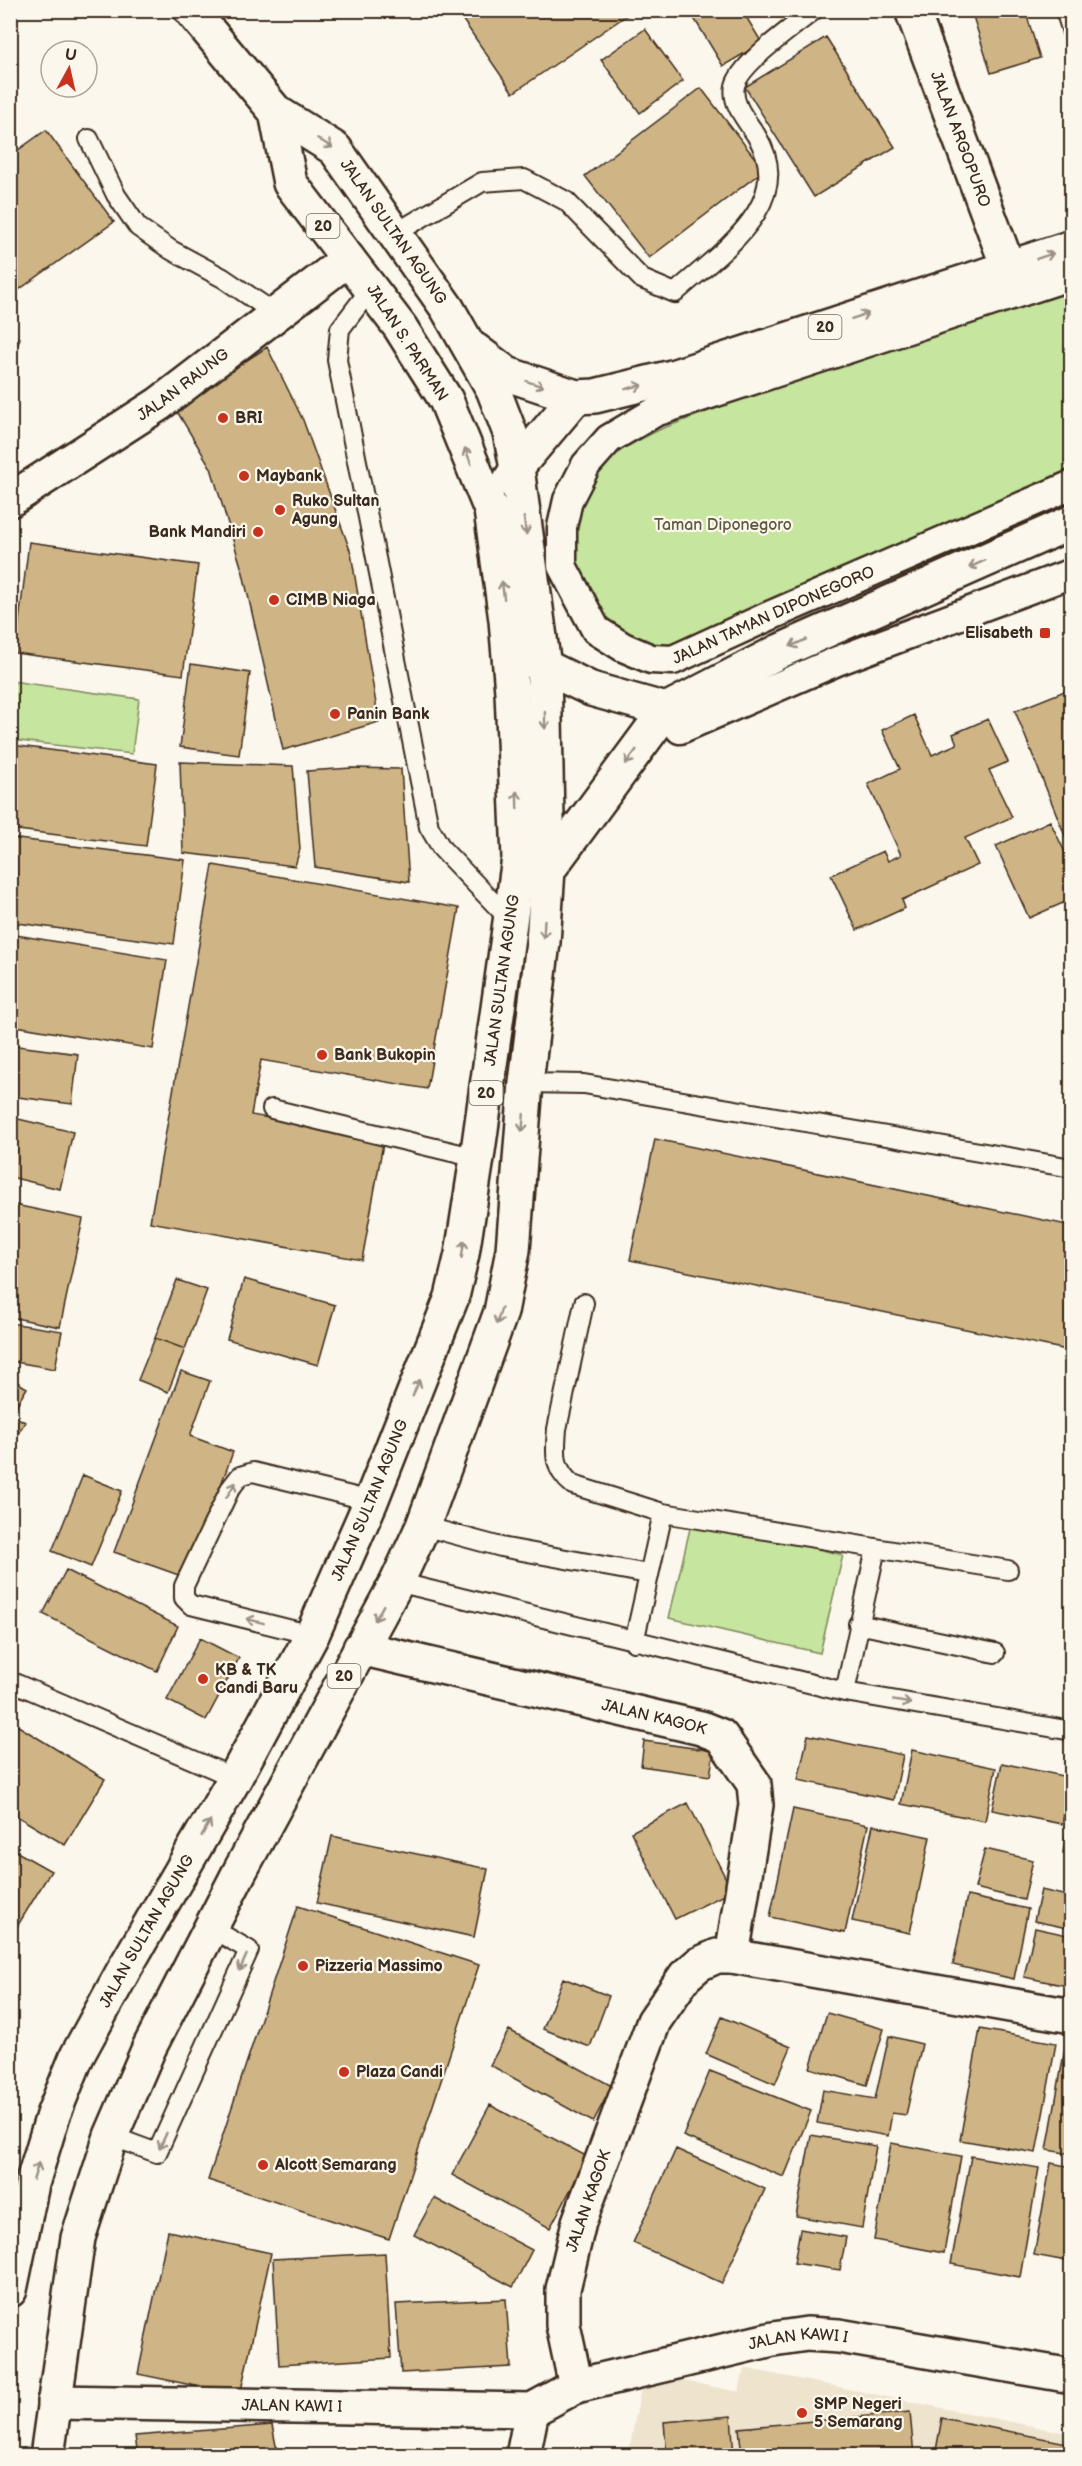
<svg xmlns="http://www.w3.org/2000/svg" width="1082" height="2466" font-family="'Balsamiq Sans',sans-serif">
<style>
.built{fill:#eee3cd}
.green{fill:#c6e59e;stroke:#80885e;stroke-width:1.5}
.building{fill:#cfb585;stroke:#3b2a1e;stroke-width:1.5}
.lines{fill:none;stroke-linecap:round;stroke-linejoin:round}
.service-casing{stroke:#3b2a1e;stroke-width:22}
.pedestrian-casing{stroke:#3b2a1e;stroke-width:33}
.minor-casing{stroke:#3b2a1e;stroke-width:38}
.tertiary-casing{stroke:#3b2a1e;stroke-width:38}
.trunk-casing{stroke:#3b2a1e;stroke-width:38}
.service{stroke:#fbf7ec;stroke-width:18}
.pedestrian{stroke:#fbf7ec;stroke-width:28}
.minor{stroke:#fbf7ec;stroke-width:33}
.tertiary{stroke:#fbf7ec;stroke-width:33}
.trunk{stroke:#fbf7ec;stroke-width:33}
.oneway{stroke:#9b9085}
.poi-dot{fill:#c8321e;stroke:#fbf7ec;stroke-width:2}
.labels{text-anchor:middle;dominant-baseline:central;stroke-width:4.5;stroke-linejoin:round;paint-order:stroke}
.shield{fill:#fbf7ec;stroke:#75685c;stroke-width:1.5}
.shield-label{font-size:15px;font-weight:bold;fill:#3b2a1e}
.street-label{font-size:16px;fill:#3b2a1e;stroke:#fbf7ec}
.poi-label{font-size:16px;font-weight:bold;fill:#3b2a1e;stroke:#fbf7ec;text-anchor:start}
.park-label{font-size:16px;fill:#5e593e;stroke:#fbf7ec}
</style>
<rect width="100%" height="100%" fill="#fbf7ec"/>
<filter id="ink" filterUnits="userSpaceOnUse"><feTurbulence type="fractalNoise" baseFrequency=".0167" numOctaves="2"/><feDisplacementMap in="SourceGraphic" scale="12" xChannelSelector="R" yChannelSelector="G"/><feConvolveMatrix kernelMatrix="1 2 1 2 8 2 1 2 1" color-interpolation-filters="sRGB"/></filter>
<g filter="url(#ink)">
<path class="built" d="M744,2368L1071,2434V2455L628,2456L644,2373L739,2392Z"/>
<path class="green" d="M1071,275V504L752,633L676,652L635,641L606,618L580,586L574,547L575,513L596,472L625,447L661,429Z
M11,681L139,699L132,754L11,740Z
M692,1520L843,1555L820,1653L669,1618Z"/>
<path class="building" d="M456,10H629L630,13L513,93Z
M689,10H742L762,43L723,66Z
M971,10H1025L1040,58L991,73Z
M645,29L683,81L640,113L601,60Z
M826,37L895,147L814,197L745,87Z
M701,88L764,170L649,258L585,176Z
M46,130L114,222L10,296V156Z
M10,335L20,338L10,367Z
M267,347L303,420L351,553L379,722L283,750L243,573L211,468L175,408Z
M29,542L198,565L183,675L15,653Z
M191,664L250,673L239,755L180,747Z
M1072,688V853L1015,711Z
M914,715L932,755L957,744L953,734L988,719L1008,762L989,770L1012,817L965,838L978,865L902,900L905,908L857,930L831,875L883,851L888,861L901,855L868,784L900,769L882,730Z
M11,745L157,764L146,846L10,829Z
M180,762L293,766L300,849L295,866L183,853Z
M352,768L401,769L409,882L315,867L307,771Z
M1050,821L1072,867V899L1029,918L996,846Z
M10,838L185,860L174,944L10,922Z
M213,865L459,908L427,1089L261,1060L251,1115L384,1138L362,1260L150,1222Z
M10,934L167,960L153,1049L10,1025Z
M10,1045L78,1054L72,1104L10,1096Z
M10,1117L73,1132L60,1189L10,1177Z
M655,1139L1072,1226V1351L630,1260Z
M10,1204L83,1219L60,1327L10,1317Z
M244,1279L335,1305L318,1365L227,1339Z
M177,1280L207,1290L185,1349L155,1338Z
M10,1323L62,1331L55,1369L10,1361Z
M155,1338L185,1349L168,1392L138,1380Z
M181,1371L210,1381L190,1436L233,1452L187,1578L114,1552Z
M10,1378L27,1388L11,1414L25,1422L10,1447Z
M83,1475L122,1491L91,1567L52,1551Z
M66,1570L178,1626L157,1671L43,1614Z
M200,1638L239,1658L206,1720L167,1700Z
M10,1721L105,1779L65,1845L10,1812Z
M808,1735L903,1755L894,1800L798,1780Z
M644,1741L714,1751L710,1776L641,1766Z
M912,1750L996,1768L985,1821L901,1804Z
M1002,1763L1072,1778L1062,1824L992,1810Z
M688,1803L732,1891L675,1919L631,1832Z
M1070,1806L1072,1807V1855L1063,1853Z
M793,1809L868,1825L845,1933L770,1917Z
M873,1825L930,1837L910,1933L852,1921Z
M332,1836L488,1869L474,1937L317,1903Z
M10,1848L51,1871L10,1938Z
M985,1849L1033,1860L1024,1900L975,1888Z
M1041,1890L1072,1897V1929L1034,1921Z
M967,1896L1028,1909L1014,1979L953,1965Z
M298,1906L479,1965L389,2239L208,2180Z
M1035,1928L1072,1936V1987L1024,1977Z
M563,1978L609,1996L590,2047L543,2029Z
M827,2013L884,2029L867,2085L810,2068Z
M722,2017L791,2047L775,2084L706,2054Z
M980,2029L1056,2043L1036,2153L960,2140Z
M509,2030L612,2086L593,2122L490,2065Z
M889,2036L922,2044L906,2115L892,2113L888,2136L817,2123L823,2090L875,2099Z
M1066,2042L1072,2043V2154L1047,2150Z
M710,2071L811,2111L784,2177L683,2136Z
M490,2105L588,2157L550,2228L452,2175Z
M811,2135L876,2146L862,2228L796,2216Z
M891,2143L961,2156L944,2253L874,2240Z
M676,2149L765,2189L722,2283L633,2243Z
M971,2156L1039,2168L1020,2277L951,2264Z
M1051,2163L1072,2167V2262L1034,2255Z
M434,2198L532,2250L513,2287L414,2235Z
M800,2229L846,2237L840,2270L794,2263Z
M168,2231L271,2253L240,2395L138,2374Z
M385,2253L391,2358L279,2365L273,2259Z
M506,2299L511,2367L401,2373L396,2304Z
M910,2412L914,2456H742L739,2428Z
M731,2416L734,2456H667L664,2422Z
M942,2418L1072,2444V2456H935Z
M272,2425L278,2456H138L135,2436Z"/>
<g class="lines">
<defs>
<path id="service" d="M1065,10L1072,32
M89,139L116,195L138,227L171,250L223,278L276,314
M394,234L482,182L524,179L566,201L642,279L675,293C719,253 799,203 756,135C747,121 731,104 735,86C740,63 795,26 814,10
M372,287L340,329L337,360L429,827L442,849L510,920
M526,1083L584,1084L1072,1168
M272,1109L477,1158
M584,1303L557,1429C555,1453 553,1469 573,1485L663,1513
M423,1526L501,1547L648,1574
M397,1582L845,1692L876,1548
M858,1624L995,1653
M312,1635L191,1605L184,1598V1586L230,1489L240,1476L253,1472L371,1501
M634,1642L663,1513L1008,1570
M10,1681L235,1778
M845,1692L1072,1731
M111,2136L157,2153L249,1950L211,1928"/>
<g id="pedestrian">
<path id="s1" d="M1072,275L655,412L609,439L586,465L568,500L562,527V566L596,630L623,647L651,659L673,660L767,617L1072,485"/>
<path d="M666,710L680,729L837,661L1072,573"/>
</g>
<g id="minor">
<path id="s2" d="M912,10L1008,267"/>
<path id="s3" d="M10,500L159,404L348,259"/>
<path id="s4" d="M360,1648L701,1728L721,1736L754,1784L756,1805L732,1956H717L699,1964L685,1976L654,2021L579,2222L563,2289V2325L576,2386"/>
<path d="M732,1956L1072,2016"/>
<path d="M523,2456L532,2410"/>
</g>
<g id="tertiary">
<path id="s5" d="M54,2402L532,2410L576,2386L773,2339L807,2334L839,2336L1072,2376"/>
</g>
<g id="trunk">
<path d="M475,350L507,374L576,397L595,396L672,377L1072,247"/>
<path d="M510,480L522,461L576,397"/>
<path d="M527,658L591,689L666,710"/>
<path d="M548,870L666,710L780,651L1072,522"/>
<path id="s6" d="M10,2290L32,2184L53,2115L77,2056L126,1966L235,1778L312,1635L371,1501L452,1297L462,1254L477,1158L519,858L512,692L506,620L491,510L446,400L400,327L290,183L276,112L191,10"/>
<path d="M47,2456L78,2238L111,2136L149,2048L240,1871L397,1582L423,1526L501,1312L513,1250L526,1083L543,942L548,870L544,667L517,468L510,433L493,389L447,308L335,149L276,112"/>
</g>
</defs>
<use href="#service" class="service-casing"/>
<use href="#pedestrian" class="pedestrian-casing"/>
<use href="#minor" class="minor-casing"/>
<use href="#tertiary" class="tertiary-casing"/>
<use href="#trunk" class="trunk-casing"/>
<use href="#service" class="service"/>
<use href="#pedestrian" class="pedestrian"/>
<use href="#minor" class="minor"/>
<use href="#tertiary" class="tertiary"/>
<use href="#trunk" class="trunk"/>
</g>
<defs><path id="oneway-shaft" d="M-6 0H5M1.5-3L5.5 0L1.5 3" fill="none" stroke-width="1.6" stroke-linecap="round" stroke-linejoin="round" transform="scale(1.5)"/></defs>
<g class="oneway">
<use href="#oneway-shaft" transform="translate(325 143) rotate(32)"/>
<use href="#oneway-shaft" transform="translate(1045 256) rotate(-18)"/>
<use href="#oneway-shaft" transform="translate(860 316) rotate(-18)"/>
<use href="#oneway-shaft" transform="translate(535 384) rotate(18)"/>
<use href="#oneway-shaft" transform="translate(634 387) rotate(-14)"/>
<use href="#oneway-shaft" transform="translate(468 456) rotate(-112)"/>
<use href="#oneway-shaft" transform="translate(525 526) rotate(82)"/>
<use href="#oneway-shaft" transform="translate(977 564) rotate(156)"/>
<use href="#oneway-shaft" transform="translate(503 590) rotate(-97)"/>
<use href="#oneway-shaft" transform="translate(798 643) rotate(156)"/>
<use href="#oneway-shaft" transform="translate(545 720) rotate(89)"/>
<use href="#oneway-shaft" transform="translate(631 757) rotate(127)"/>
<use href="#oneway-shaft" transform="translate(517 800) rotate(-92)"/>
<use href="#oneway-shaft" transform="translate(544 929) rotate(93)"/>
<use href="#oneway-shaft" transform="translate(523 1123) rotate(95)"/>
<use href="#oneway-shaft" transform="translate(463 1249) rotate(-81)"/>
<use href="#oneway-shaft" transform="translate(499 1316) rotate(107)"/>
<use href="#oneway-shaft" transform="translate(416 1388) rotate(-68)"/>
<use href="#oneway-shaft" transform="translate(231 1490) rotate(-58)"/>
<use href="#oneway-shaft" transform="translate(379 1613) rotate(119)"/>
<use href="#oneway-shaft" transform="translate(255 1621) rotate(-166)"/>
<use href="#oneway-shaft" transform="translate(902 1702) rotate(10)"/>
<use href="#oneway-shaft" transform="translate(206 1828) rotate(-60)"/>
<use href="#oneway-shaft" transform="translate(243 1963) rotate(114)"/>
<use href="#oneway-shaft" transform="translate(163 2141) rotate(114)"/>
<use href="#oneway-shaft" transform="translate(36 2171) rotate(-73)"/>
</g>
</g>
<g class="poi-dot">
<circle cx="223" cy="418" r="6"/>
<circle cx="244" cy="476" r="6"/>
<circle cx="280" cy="510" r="6"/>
<circle cx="258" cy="532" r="6"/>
<circle cx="274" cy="600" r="6"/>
<rect x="1039" y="627" width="12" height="12" rx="3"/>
<circle cx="335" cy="714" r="6"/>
<circle cx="322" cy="1055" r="6"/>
<circle cx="203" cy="1679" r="6"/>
<circle cx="303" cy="1966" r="6"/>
<circle cx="344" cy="2072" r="6"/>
<circle cx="263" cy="2165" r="6"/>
<circle cx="802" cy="2413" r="6"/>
</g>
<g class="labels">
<g class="shield">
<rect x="306.5" y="214" width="33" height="24" rx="4.5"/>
<rect x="808.5" y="315" width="33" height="24" rx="4.5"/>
<rect x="469.5" y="1081" width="33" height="24" rx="4.5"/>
<rect x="327.5" y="1664" width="33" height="24" rx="4.5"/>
</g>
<g class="shield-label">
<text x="323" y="226">20</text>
<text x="825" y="327">20</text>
<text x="486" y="1093">20</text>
<text x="344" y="1676">20</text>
</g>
<g class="street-label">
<text stroke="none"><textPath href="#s2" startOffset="138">JALAN ARGOPURO</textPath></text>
<text transform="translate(393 232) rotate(55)">JALAN SULTAN AGUNG</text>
<text transform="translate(407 343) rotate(57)">JALAN S. PARMAN</text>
<text stroke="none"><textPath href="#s3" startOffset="208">JALAN RAUNG</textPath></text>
<text stroke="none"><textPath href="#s1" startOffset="900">JALAN TAMAN DIPONEGORO</textPath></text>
<text stroke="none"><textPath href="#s6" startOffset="1413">JALAN SULTAN AGUNG</textPath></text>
<text stroke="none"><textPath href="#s6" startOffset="873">JALAN SULTAN AGUNG</textPath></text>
<text stroke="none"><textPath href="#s4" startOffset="302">JALAN KAGOK</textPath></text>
<text stroke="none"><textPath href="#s6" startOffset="387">JALAN SULTAN AGUNG</textPath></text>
<text transform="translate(589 2201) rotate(-71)">JALAN KAGOK</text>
<text stroke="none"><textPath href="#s5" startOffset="756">JALAN KAWI I</textPath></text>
<text stroke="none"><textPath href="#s5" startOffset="238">JALAN KAWI I</textPath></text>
</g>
<g class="poi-label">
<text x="235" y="418">BRI</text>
<text x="256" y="476">Maybank</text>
<text x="292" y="501">Ruko Sultan<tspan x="292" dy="18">Agung</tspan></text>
<text x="246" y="532" text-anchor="end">Bank Mandiri</text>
<text x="286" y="600">CIMB Niaga</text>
<text x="1033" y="633" text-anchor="end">Elisabeth</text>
<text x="347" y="714">Panin Bank</text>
<text x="334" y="1055">Bank Bukopin</text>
<text x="215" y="1670">KB &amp; TK<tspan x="215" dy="18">Candi Baru</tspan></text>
<text x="315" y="1966">Pizzeria Massimo</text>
<text x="356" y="2072">Plaza Candi</text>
<text x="275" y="2165">Alcott Semarang</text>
<text x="814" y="2404">SMP Negeri<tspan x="814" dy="18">5 Semarang</tspan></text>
</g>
<g class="park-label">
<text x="723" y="525">Taman Diponegoro</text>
</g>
</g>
<rect width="1082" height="2466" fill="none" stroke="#fbf7ec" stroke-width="36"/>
<rect x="18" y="18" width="1046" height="2430" fill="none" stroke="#3b2a1e" stroke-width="2" filter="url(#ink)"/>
<g transform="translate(69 69) rotate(8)"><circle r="28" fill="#fbf7ec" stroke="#aea59a" stroke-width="1.5"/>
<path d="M0-4.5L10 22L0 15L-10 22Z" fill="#c8321e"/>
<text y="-9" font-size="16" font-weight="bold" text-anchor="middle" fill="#3b2a1e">U</text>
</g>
</svg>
